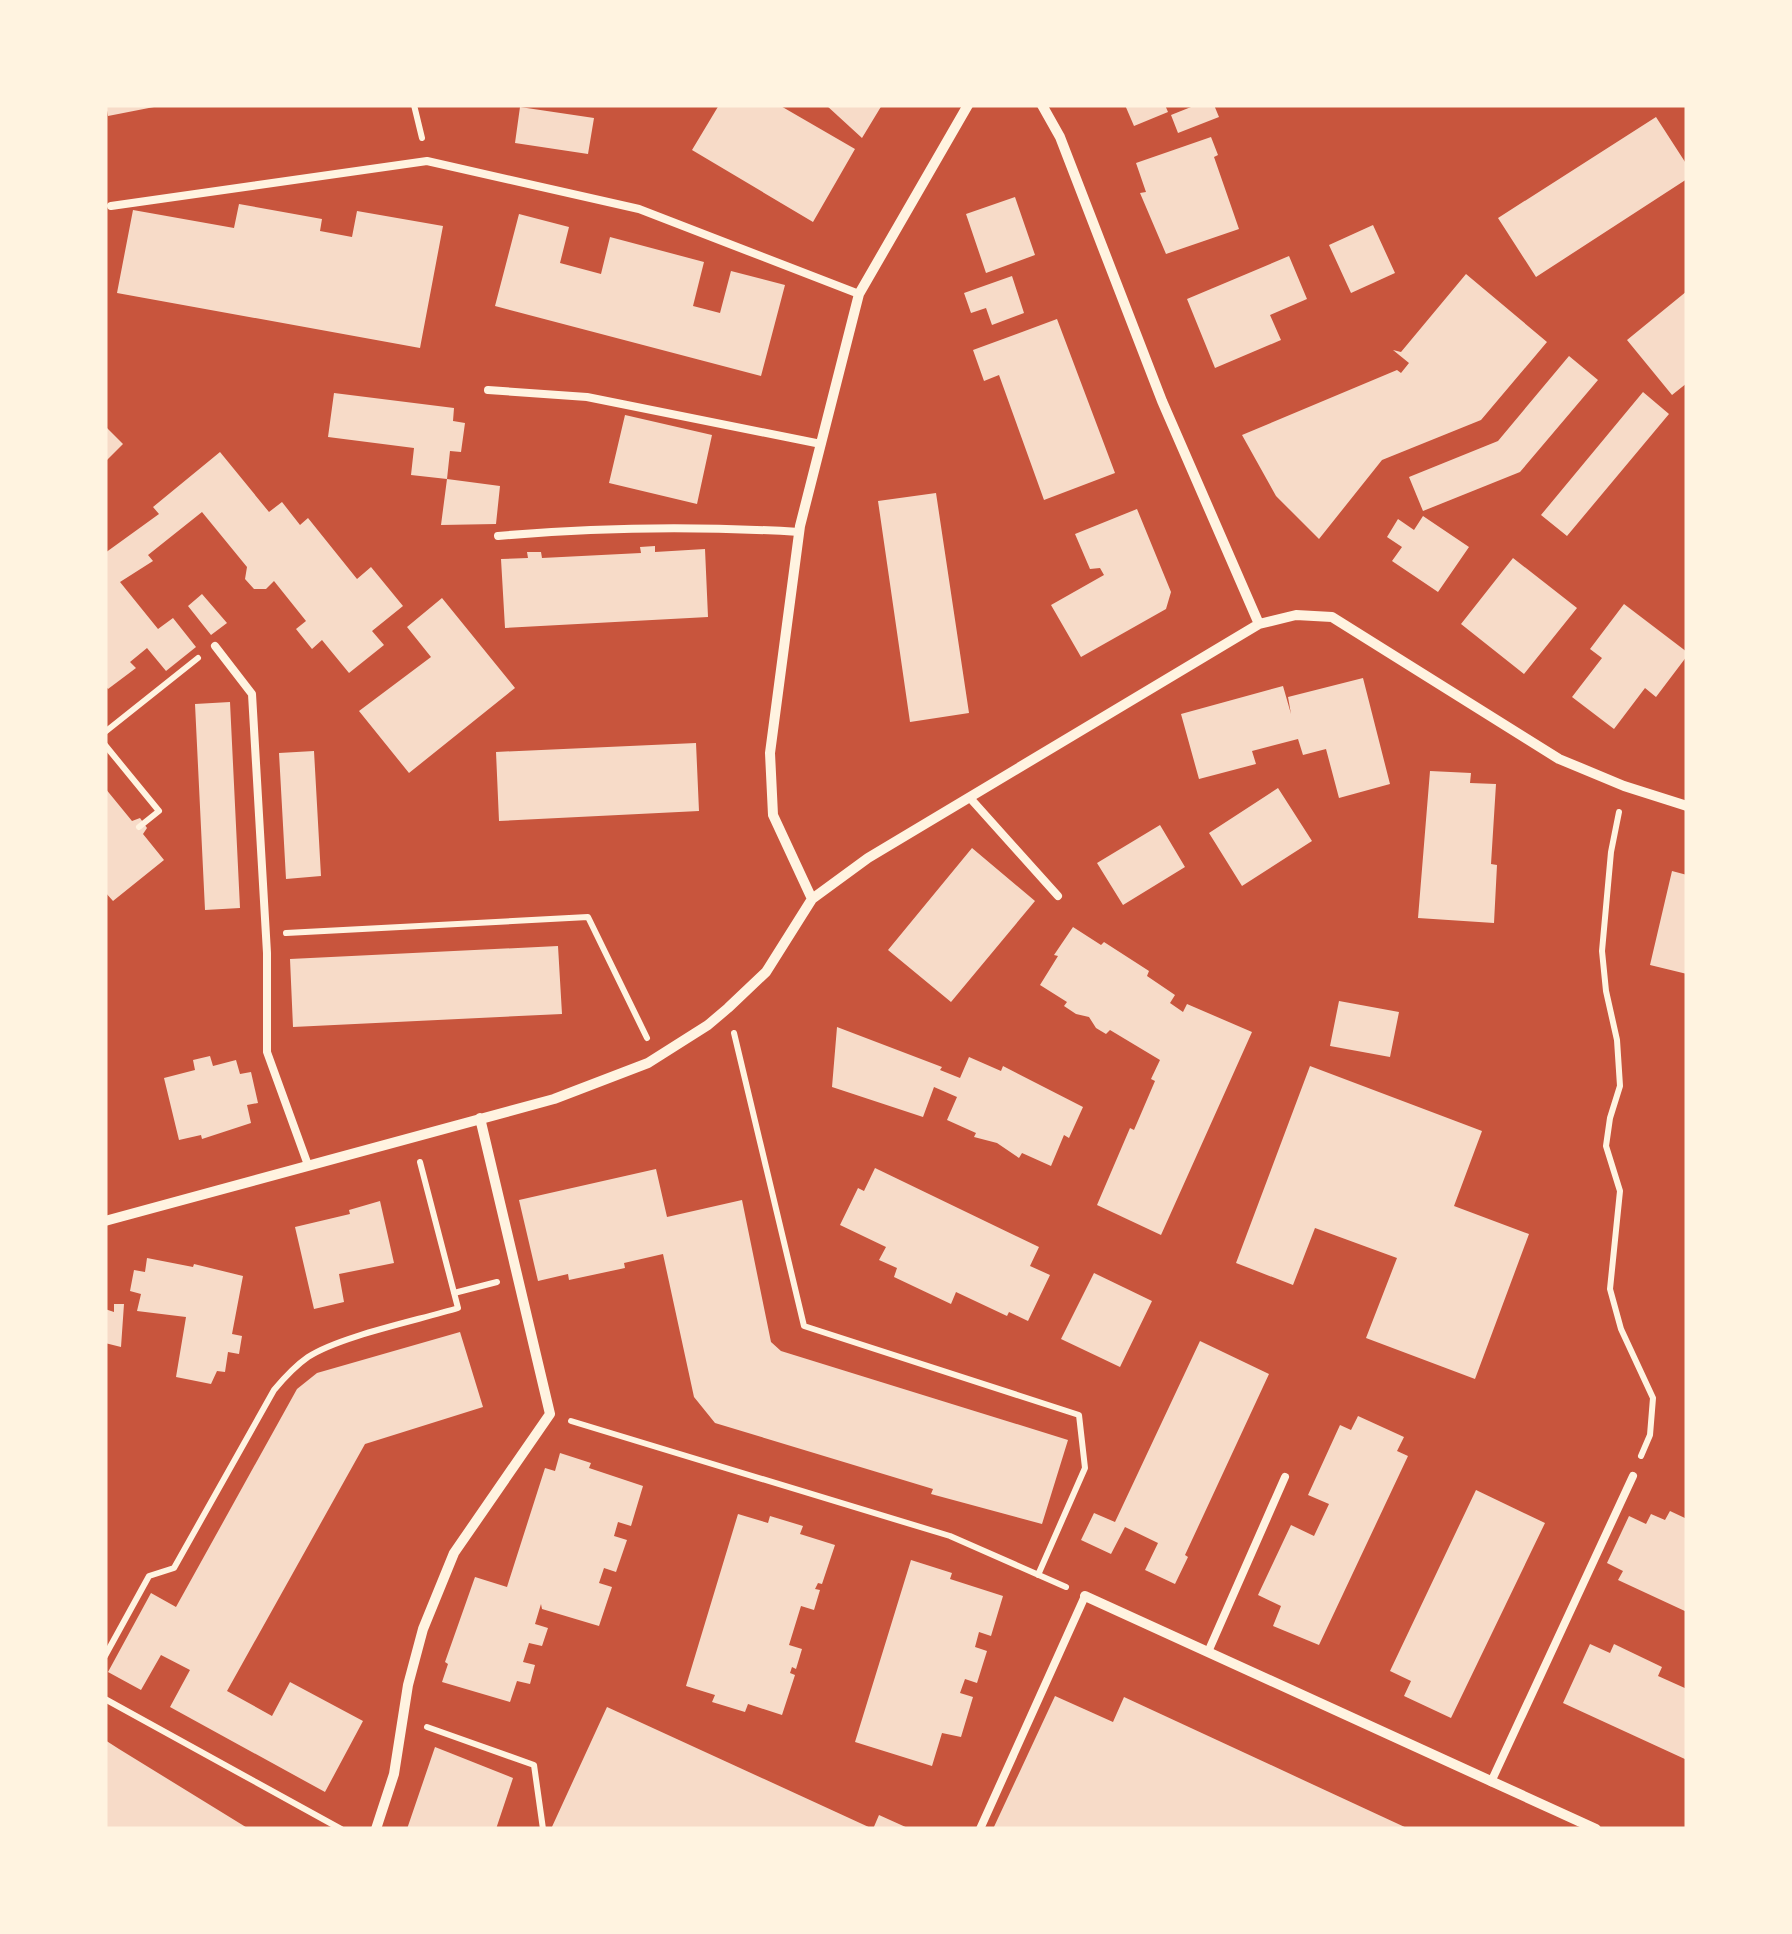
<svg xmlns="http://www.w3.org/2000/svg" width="1792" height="1934" font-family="'Noto Sans',sans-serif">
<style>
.building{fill:#f7dbc8}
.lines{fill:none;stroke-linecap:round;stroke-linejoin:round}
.path{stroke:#fff3e0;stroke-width:6}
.service{stroke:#fff3e0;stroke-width:8}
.minor{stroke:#fff3e0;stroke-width:10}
</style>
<rect width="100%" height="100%" fill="#c8553d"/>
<path class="building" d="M106,105H154V107L108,116Z
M719,105H779L855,149L813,222L692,150Z
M826,105H882L862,138Z
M1125,105H1165L1168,112L1134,126Z
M1196,105H1214L1219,117L1178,133L1171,115Z
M520,107L594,118L588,154L515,143Z
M1656,117L1687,165V179L1536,277L1498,218Z
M1211,137L1218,155L1214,157L1239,229L1166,254L1140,193L1146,192L1136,163Z
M1015,197L1035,255L986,273L966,214Z
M239,204L322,219L320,231L352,237L357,211L443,226L420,348L117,293L133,210L234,228Z
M519,214L569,227L560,263L601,274L610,237L704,262L693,306L720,313L731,271L785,285L761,376L495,306Z
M1373,225L1395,273L1351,293L1329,245Z
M1289,256L1307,299L1270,315L1281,340L1215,368L1187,299Z
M1466,274L1547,342L1481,420L1382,460L1319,539L1276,496L1242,435L1397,370L1401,373L1409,363L1393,350L1401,352Z
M1012,276L1024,313L992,325L986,308L971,313L964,293Z
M1687,291V383L1672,395L1627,340Z
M1057,319L1115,473L1044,500L999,375L984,381L973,350Z
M1569,356L1598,380L1520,472L1423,511L1409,477L1498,441Z
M1643,392L1669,414L1567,536L1541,515Z
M334,393L454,408L453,421L465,423L461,452L450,451L447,479L500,486L496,524L441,525L447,479L411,475L414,448L328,437Z
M625,415L712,435L697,504L609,483Z
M105,426L123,444L105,462Z
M220,452L269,512L282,502L300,525L308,518L357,579L371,567L403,606L372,631L384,645L349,673L322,640L312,649L296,629L306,621L274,581L266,589H254L245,579L247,567L202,512L148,555L153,561L120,582L158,629L173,618L196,647L166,671L147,648L130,662L136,668L108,689L105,685V553L159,514L153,507Z
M936,493L969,713L910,722L878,501Z
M1137,509L1171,592L1166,609L1081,657L1051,605L1104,575L1100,568L1090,569L1075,534Z
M1423,516L1469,547L1438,592L1392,561L1402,547L1387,537L1398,519L1414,530Z
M655,546V552L705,549L708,617L505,628L501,559L528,558L527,552H541L542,558L641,553L640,547Z
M1513,558L1577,608L1524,674L1461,624Z
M202,594L227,623L211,635L188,606Z
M442,598L515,688L409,773L359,711L431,657L407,627Z
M1624,604L1687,652V656L1656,697L1645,688L1614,729L1572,697L1602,658L1590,649Z
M1363,678L1390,784L1339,798L1326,749L1303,755L1298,739L1252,751L1256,764L1199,779L1181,714L1283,686L1291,714L1288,697Z
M230,702L240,908L205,910L195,704Z
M696,743L699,811L499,821L496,752Z
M314,751L321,876L286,879L279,753Z
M1430,771L1471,773L1470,783L1496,784L1491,864L1497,865L1494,923L1418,918Z
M105,788L132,821L140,818L147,828L143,834L164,860L113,901L105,892Z
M1278,788L1312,841L1242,886L1209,833Z
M1160,825L1185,867L1123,905L1097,863Z
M972,848L1035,901L951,1002L888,950Z
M1672,871L1687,875V974L1650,965Z
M1073,927L1101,945L1104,942L1149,971L1147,976L1175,995L1170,1003L1183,1012L1187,1004L1252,1032L1161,1235L1097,1205L1130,1128L1134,1130L1155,1081L1151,1079L1160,1060L1110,1030L1106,1034L1096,1028L1089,1017L1076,1014L1064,1006L1067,1002L1040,985L1058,956L1054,955Z
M558,946L562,1014L293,1027L290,959Z
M1339,1001L1399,1012L1390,1057L1330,1046Z
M837,1027L942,1067L940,1070L960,1078L969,1057L1001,1071L1003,1066L1083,1107L1069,1138L1064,1135L1051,1166L1022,1153L1019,1158L997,1143L974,1137L976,1133L947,1120L957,1097L934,1087L923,1117L832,1087Z
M210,1056L213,1066L236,1060L240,1074L251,1072L258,1103L247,1105L251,1123L202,1139L201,1135L179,1140L164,1078L195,1070L193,1060Z
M1310,1066L1482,1131L1454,1206L1529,1234L1475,1379L1366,1338L1397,1258L1315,1228L1293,1285L1236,1263Z
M875,1168L1039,1247L1030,1266L1050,1275L1028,1321L1009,1312L1007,1316L956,1292L951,1304L894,1277L897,1268L879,1260L886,1247L840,1225L858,1188L864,1191Z
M656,1169L667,1217L742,1200L771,1342L781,1351L1068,1440L1042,1524L931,1494L933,1489L715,1423L694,1397L663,1254L624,1263L625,1268L569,1280L568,1274L538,1281L519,1200Z
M380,1201L394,1263L339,1274L344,1302L314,1309L295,1227L350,1214L349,1210Z
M147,1258L193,1267L194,1264L243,1276L232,1334L242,1336L239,1354L228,1352L225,1372L217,1371L211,1384L176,1377L186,1317L137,1311L141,1294L130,1291L134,1270L145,1272Z
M1094,1273L1152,1301L1120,1367L1061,1339Z
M114,1304H124L121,1347L105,1343V1309L114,1312Z
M460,1332L483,1407L365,1444L227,1691L272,1716L290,1682L363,1721L325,1792L170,1707L190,1670L161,1655L141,1690L108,1672L151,1593L176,1607L297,1389L317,1373Z
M1200,1341L1269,1374L1185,1555L1188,1557L1175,1584L1145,1570L1158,1543L1125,1527L1111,1554L1081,1540L1094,1513L1115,1522Z
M1358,1416L1404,1437L1397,1451L1408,1456L1319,1645L1273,1626L1281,1606L1258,1595L1291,1525L1314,1536L1329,1504L1308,1495L1340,1425L1351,1430Z
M560,1453L591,1463L589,1468L643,1486L631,1526L618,1522L614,1536L627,1540L616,1572L604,1568L599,1583L612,1587L599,1626L542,1609L541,1604L535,1624L548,1628L542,1646L529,1643L523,1662L535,1665L530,1684L517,1681L510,1702L442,1682L448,1664L445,1662L475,1577L507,1587L545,1468L555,1471Z
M1476,1490L1545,1523L1451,1718L1404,1696L1411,1681L1390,1671Z
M1670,1511L1687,1519V1612L1618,1580L1623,1571L1607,1563L1629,1516L1646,1524L1651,1514L1665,1520Z
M738,1514L768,1523L770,1516L803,1526L800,1534L835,1545L822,1584L818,1583L815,1589L820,1590L814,1610L801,1606L789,1645L802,1649L796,1669L792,1667L790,1673L795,1675L782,1715L748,1704L745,1712L712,1702L715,1695L686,1686Z
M911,1560L952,1573L950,1579L1003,1596L991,1636L979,1632L975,1647L987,1651L977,1683L965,1679L960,1693L973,1697L961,1737L942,1733L932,1766L855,1742Z
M1590,1644L1610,1653L1614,1644L1662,1667L1658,1676L1687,1689V1760L1563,1703Z
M1055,1696L1113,1722L1124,1697L1409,1829H993Z
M607,1707L873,1829L879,1815L910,1829H551Z
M105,1740L119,1749L249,1829H105Z
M435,1747L513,1778L496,1829H407Z"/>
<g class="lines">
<path class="path" d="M414,105L422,138
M105,732L198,658
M105,745L159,811L139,827
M1619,812L1611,852L1602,951L1606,991L1617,1040L1620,1086L1610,1118L1606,1146L1620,1191L1610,1289L1621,1329L1653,1398L1650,1435L1641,1456
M286,933L588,917L647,1038
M734,1033L804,1326L1079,1415L1085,1468L1038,1575
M454,1293L497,1282
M571,1421L950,1536L1066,1587
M105,1656L149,1576L174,1568L274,1390C284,1378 295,1366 308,1357C340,1336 419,1320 458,1308L420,1162
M105,1699L341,1829
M427,1727L534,1765L543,1829"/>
<path class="service" d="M111,206L427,161L639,209L859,294
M488,390L587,397L821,444
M498,536C599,527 698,526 799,532
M215,646L252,694L267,953V1052L308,1165
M970,798L1058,896
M1208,1652L1285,1477
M1491,1782L1633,1476
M980,1829L1085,1596"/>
<path class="minor" d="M1042,105L1060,137L1162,401L1259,624
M812,899L773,815L770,753L800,526L859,294L968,105
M105,1221L554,1099L648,1063L708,1025L728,1008L766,972L812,899L868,858L1259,624L1296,615L1332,617L1559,759L1624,786L1687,806
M1085,1596L1596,1829
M376,1829L394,1774L408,1685L423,1629L454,1553L550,1414L480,1118"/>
</g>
<rect width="1792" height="1934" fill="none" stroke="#fff3e0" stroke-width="215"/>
</svg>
